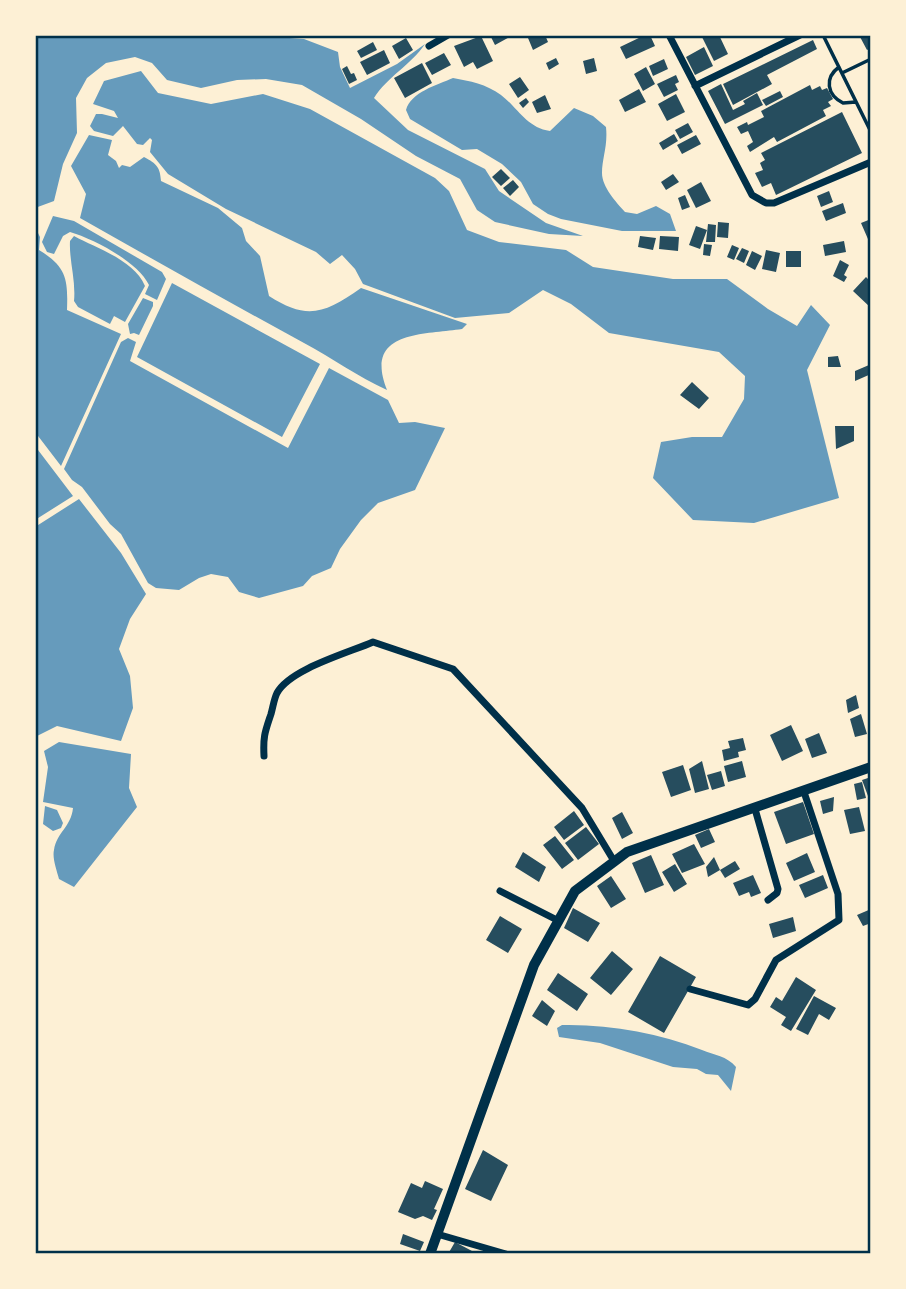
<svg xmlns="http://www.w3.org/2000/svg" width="906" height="1289" font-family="'Fira Sans Condensed',sans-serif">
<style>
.water{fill:#669bbc}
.building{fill:#264d5e}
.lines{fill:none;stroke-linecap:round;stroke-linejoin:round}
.service{stroke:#003049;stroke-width:3.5}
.minor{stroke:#003049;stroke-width:7}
.primary{stroke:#003049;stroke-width:10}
.neatline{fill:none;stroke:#003049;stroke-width:2.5}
</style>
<rect width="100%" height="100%" fill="#fdf0d5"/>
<path class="water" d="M37,35H245L304,39L338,52L340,67L350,88L397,64L425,44C411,65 387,77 374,98L408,130L485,169L499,191L546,223L583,236L549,234L495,222L477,210L460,179L416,156L361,119L302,85L266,79L237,80L201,88L167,80L152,63L135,57L106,63L87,78L76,98L77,133L63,164L54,201L35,208V37Z
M141,71L158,93L211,104L263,94L310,109L435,178L449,191L467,230L499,242L566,250L593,267L673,279H727L768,309L797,326L811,305L830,325L807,370L839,498L754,523L693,520L653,478L661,442L692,437H722L744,399L745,376L719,352L609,333L571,304L543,290L509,313L455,318L363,284L355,269L342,255L330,264L316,252L226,209L168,174L150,152L152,140L150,138L143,145L137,144L123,126L113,136L94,131L90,126L96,114H102L118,118L114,111L93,104L104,81Z
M453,78C470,81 486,84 501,95C518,108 527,128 550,131L574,108L593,116L606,127C608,146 602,158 602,173C602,187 616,202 625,212L637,214L656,206L670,214L676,231H622L561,219L548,214L533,204L521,182L502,164L477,149L462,150L410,119L406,110C411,92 437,85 453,78Z
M89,135L112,140L108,155L116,161L119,168L122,165L130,167L144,157C157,164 160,167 161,181L218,208L242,228L246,241L260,256L269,296C308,321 325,313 361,288L467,324L462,329C424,335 363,330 387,390C358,377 332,358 304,343C229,302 154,260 80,218L86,194L71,166Z
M53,216L74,221L162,272L166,279L157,300L145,294L149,285C138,262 94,239 70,232L63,236L54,254L47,252L42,242Z
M35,227L40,237L39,250C67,267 68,280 67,310L121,334L61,466L35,432Z
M74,236C98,249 134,260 145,286L125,322L114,316L110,324L78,307L74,301C76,280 69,261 70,241Z
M172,283L320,364L282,437L137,357Z
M143,298L153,302V306L139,335L134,333L130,334L128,324Z
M128,338L136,342L130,361L288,448L329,368L388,400L399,423L415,422L445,428L415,490L378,503L361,520L340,549L331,568L312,576L303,586L259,598L239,592L228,577L211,574L199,578L179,590L156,588L148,583L121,534L110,524L82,487L72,480L64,469L121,342Z
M35,446L73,496L35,520Z
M79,499L121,553L146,594L130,619L119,649L130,676L133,708L121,741L57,726L35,737V527Z
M59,742L131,754L129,788L137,807L74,887L59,879C57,871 52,858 54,850C57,832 71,827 73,808L43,802L48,767L44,751Z
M45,806L57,810L63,823L61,828L53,831L43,824Z
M562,1025C610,1024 658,1033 702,1050C714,1055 727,1056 736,1067L731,1091L718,1075L706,1074L697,1069L673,1067L600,1043L559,1037L557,1028Z"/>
<path class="building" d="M490,35H513L495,45Z
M534,35H545L548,42L533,50L528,38Z
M645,35H650L655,46L626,59L620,47Z
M705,35H719L728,54L714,61L702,37Z
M859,35H871V48L867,50Z
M481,36L493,61L477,69L473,62L464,67L454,46Z
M406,38L413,50L399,59L392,46Z
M813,40L817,49L767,75L772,84L733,105L723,84Z
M373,42L377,50L361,58L357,51Z
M704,47L713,66L695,75L686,57Z
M384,50L390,63L367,75L360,62Z
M444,53L451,65L432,75L425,63Z
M556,58L559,64L549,70L546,63Z
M594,58L597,71L586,74L583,61Z
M664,59L668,69L653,76L649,66Z
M422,63L432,83L405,98L394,78Z
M347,66L351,74L354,73L357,80L349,84L342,69Z
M646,67L655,84L643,91L634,74Z
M676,75L679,82L675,84L678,90L664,97L657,84Z
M520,77L529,90L518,98L509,84Z
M721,84L733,110L745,104L743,101L757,93L763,105L725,124L708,91Z
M810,85L812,90L820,86L822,90L827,88L833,99L828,102L831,106L823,110L826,116L777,142L774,137L750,152L747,146L753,142L748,131L741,134L737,127L747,122L748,125L764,117L761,111Z
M639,89L646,102L625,112L619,100Z
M780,91L783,97L766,106L762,100Z
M676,94L685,112L667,121L658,104Z
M545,95L551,109L537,113L532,102Z
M526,98L529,102L523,108L519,103Z
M842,112L862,153L776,195L771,183L762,187L755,173L763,170L760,163L765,160L761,153Z
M688,123L693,132L680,139L675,130Z
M674,134L678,141L663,150L659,143Z
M696,135L701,144L682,154L677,145Z
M501,169L510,178L501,186L492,177Z
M673,174L679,182L666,190L661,182Z
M513,180L519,187L510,196L503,188Z
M701,182L711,201L696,208L687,190Z
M829,191L833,202L821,207L817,196Z
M685,195L690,207L682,210L678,198Z
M843,203L846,213L826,221L822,211Z
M871,219V246L861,223Z
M718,222L729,223L728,238L717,237Z
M708,224L716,225L715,242H706Z
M696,226L707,230L700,249L689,245Z
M640,236L656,238L653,250L638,247Z
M660,236L679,237L678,251L659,249Z
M844,241L846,252L825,256L823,245Z
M704,244L712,245L710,256L703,255Z
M732,245L739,248L734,260L727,257Z
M742,248L749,251L744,263L736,259Z
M766,250L780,253L776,272L762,269Z
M752,251L762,256L755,270L746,265Z
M786,251H801V267H786Z
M840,260L849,265L844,275L847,277L844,282L833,276Z
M866,277L871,282V308L853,291Z
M838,356L841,367H828V357Z
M869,365L871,374L855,381V371Z
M692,382L709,398L699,409L680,395Z
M835,426H854V441L836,449Z
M856,695L859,708L848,713L846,700Z
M861,714L867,734L855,737L850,719Z
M791,725L803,751L782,761L770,735Z
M819,733L827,753L812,758L805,739Z
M743,738L746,750L738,752L739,757L724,761L722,750L730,748L728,741Z
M702,761L709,789L695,793L689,769Z
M742,761L746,777L728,782L724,766Z
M683,765L691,790L671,797L662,772Z
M721,771L725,786L712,790L707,775Z
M871,777V795L868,796L862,780Z
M862,782L866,798L857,800L854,784Z
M834,797L833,811L823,814L820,801Z
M803,802L814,834L786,844L774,812Z
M859,807L865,831L850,834L844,810Z
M574,811L584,825L564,840L554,827Z
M622,812L633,833L622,839L612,818Z
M586,827L599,844L578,860L565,843Z
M709,829L715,842L701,848L695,835Z
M555,836L574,860L562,869L543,845Z
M694,844L705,864L682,873L672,854Z
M523,852L546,867L539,882L515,867Z
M807,853L815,872L794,881L786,863Z
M651,855L664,885L645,893L632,863Z
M714,857L720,870L708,877L706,867Z
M735,861L740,869L725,878L720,870Z
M675,864L687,884L674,892L662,872Z
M753,875L761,893L751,897L749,892L739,896L733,883Z
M823,875L828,888L805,898L799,885Z
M611,876L626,899L611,908L597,886Z
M573,908L600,923L588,942L564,928Z
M871,909V923L863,926L857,915Z
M500,916L522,929L508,953L486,940Z
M793,917L796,931L773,938L769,924Z
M612,951L633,969L611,995L590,978Z
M660,956L696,977L664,1033L628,1012Z
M558,973L588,994L577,1011L547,990Z
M796,977L816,990L791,1031L781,1025L786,1017L770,1007L776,997L782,1001Z
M814,996L836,1008L829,1020L819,1014L808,1035L796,1029Z
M542,1000L555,1011L547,1026L532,1016Z
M483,1150L508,1165L491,1201L465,1189Z
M425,1181L443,1189L434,1209L437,1210L432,1220L423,1216L415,1219L398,1212L411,1183L422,1188Z
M403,1234L424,1242L420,1251L400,1244Z
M455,1242L472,1251L471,1254H448Z"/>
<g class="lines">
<path class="service" d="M823,35L871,132
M839,67C824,78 827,95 843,103L856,102
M842,73L871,59"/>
<path class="minor" d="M669,35L752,195L766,203H774L871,162
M429,46L448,35
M695,86L800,35
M264,756C263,736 265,732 271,714C273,707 274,699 277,693C290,669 348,653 373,642L453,669L582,808L614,861
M755,809L778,889L777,893L768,900
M500,891L557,920
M690,989L748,1005L755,999L776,960L839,920L838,894L804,792
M437,1234L506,1254"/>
<path class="primary" d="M430,1254L534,965L575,891L627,852L871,767"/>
</g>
<rect width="906" height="1289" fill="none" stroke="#fdf0d5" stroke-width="74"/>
<rect x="37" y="37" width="832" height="1215" class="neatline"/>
</svg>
